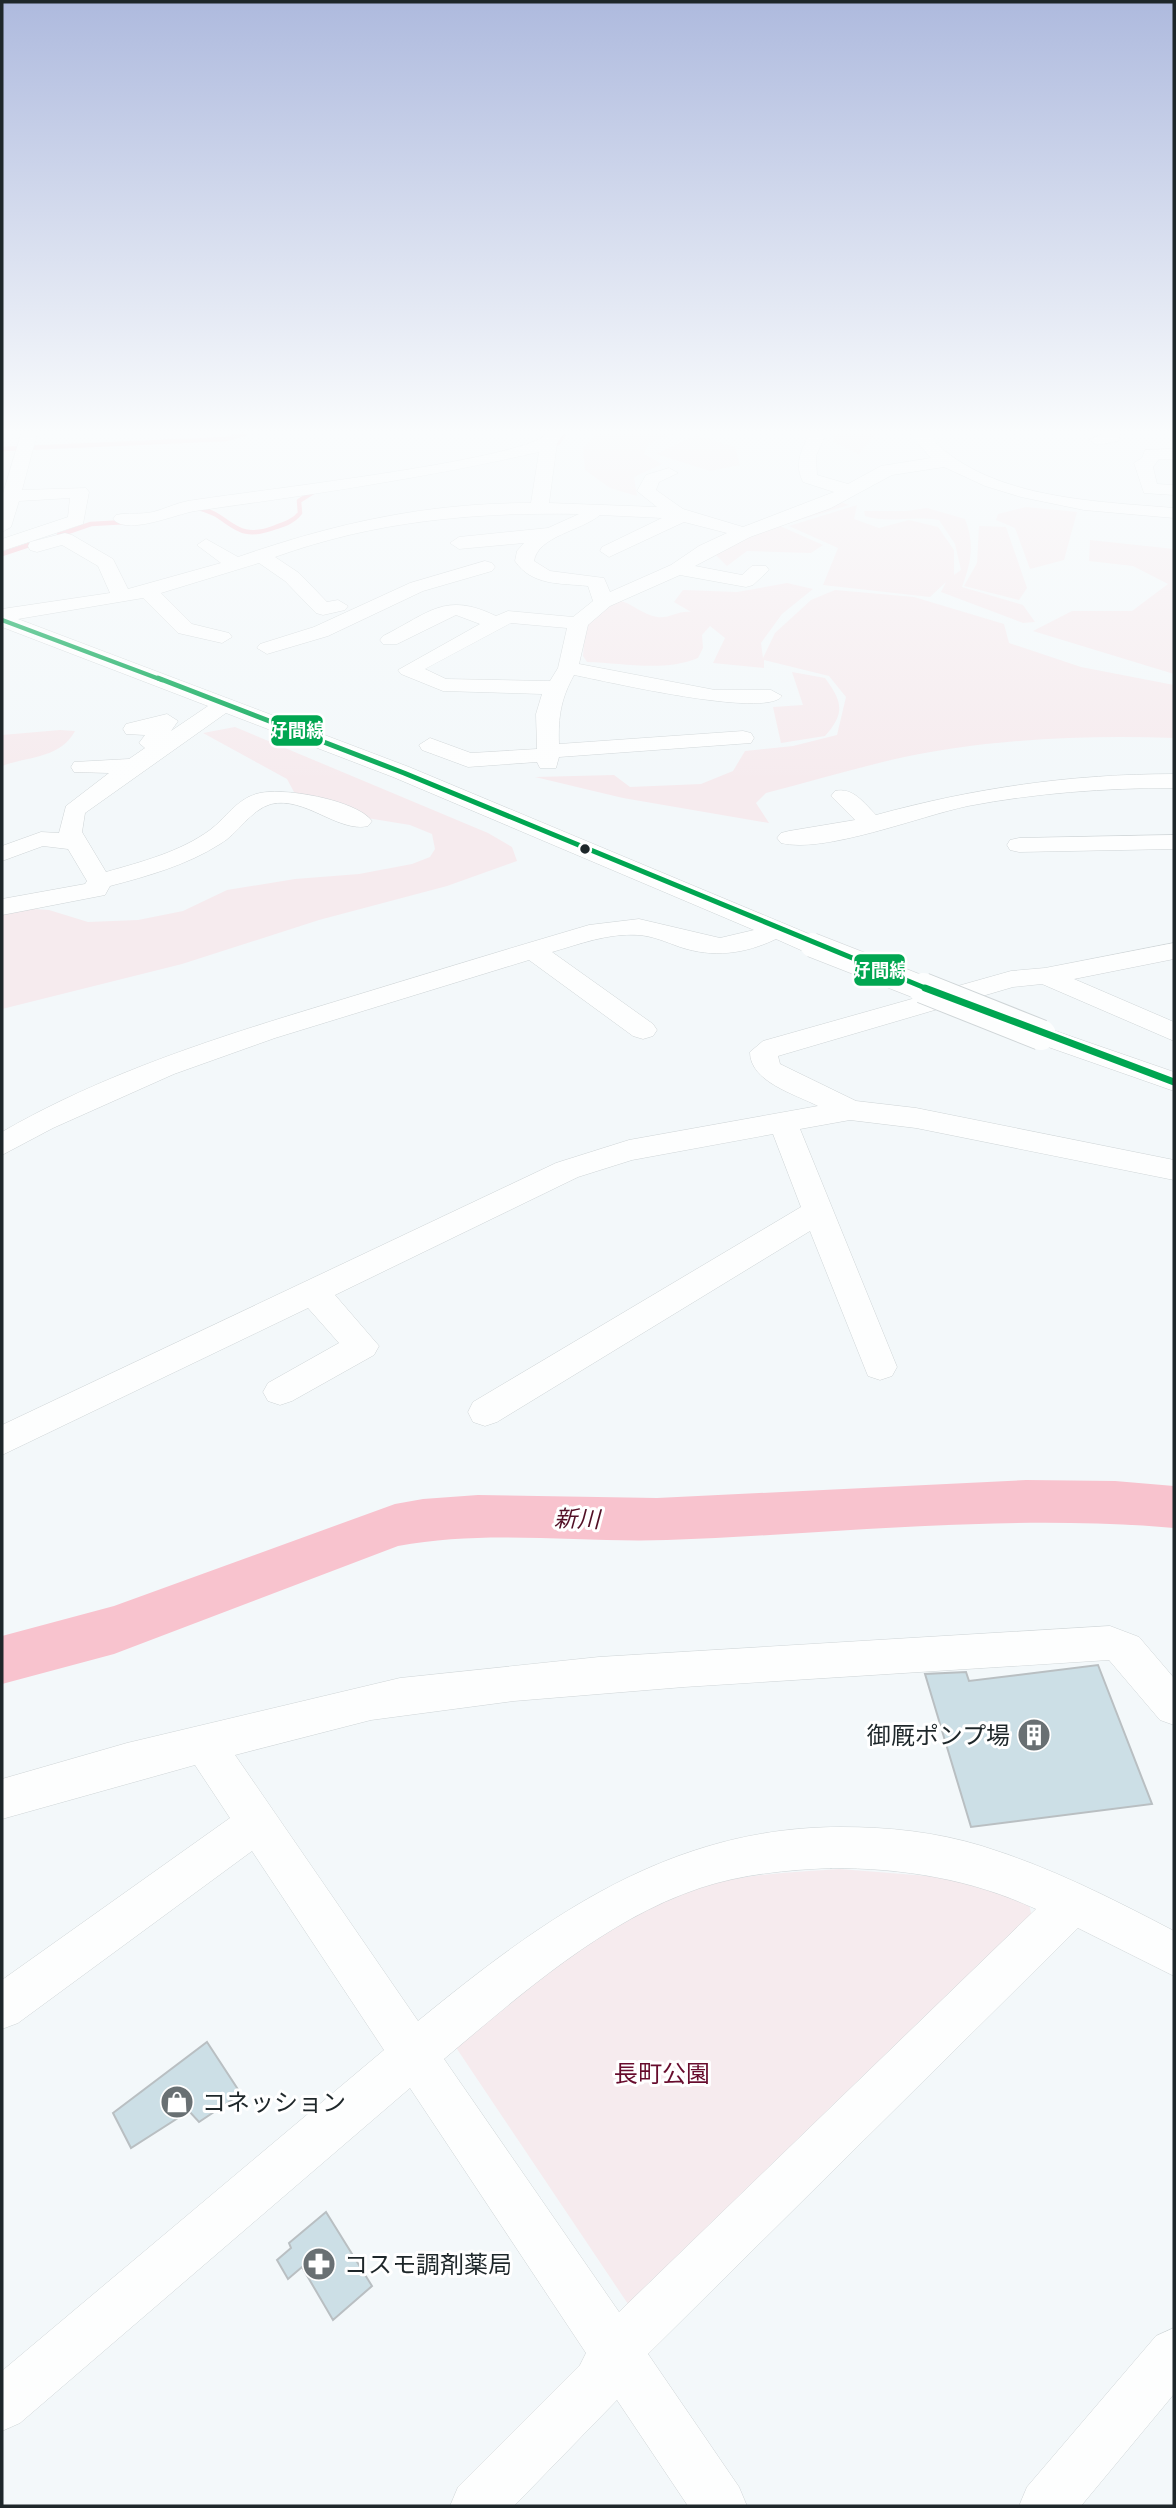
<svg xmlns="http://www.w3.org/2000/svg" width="1176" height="2508" font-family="Montserrat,'Noto Sans JP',sans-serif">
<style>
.green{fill:#f6ebee}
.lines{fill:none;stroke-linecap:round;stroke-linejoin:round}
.stream{stroke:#f8c3ce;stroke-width:4.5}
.river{fill:#f8c3ce;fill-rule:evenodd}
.building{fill:#ccdfe6;stroke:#b9bfc2;stroke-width:2}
.minor-casing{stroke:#cfd5d7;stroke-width:1}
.minor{fill:#fdfefe;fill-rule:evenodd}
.minor-bridge-far1-casing{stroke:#cfd5d7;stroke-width:25;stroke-linecap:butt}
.minor-bridge-casing{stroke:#cfd5d7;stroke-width:32;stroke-linecap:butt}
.minor-bridge-far1{stroke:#fdfefe;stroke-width:24}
.minor-bridge{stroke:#fdfefe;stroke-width:30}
.bus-1-far2-casing{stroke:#fff;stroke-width:8}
.bus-1-far1-casing{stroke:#fff;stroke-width:10}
.bus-1-casing{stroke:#fff;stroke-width:12}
.bus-1-far2{stroke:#00a651;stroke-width:4.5}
.bus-1-far1{stroke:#00a651;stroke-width:5}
.bus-1{stroke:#00a651;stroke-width:7}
.bus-dot{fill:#1e272a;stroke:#fff;stroke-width:2.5}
.labels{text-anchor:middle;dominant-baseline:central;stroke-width:6;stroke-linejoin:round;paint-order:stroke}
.water-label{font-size:23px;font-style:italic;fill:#520f25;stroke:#fff}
.near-poi-label{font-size:24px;fill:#1e272a;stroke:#fff;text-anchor:start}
.near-park-label{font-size:24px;fill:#670c2d;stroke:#fff}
.line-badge{stroke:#fff;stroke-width:2.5}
.badge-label{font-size:19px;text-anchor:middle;font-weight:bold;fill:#fff}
</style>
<rect width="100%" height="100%" fill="#f3f8fa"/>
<path class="green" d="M597,434H673L649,443L644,454L662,464L634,477L637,496L610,488L585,470L583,448Z
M833,434H876L859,454L833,442Z
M696,435L735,447L740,465L710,471L656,454Z
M837,501L849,505L780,526L823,545L811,553L747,551L727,566L715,554L728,545Z
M857,505L854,519L879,528L909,520L938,527L954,550V575L961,570L955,544L939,520C911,515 890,524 865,516L864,511H907L927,508L965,519C975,544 971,563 962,587L1023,605L1035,622L1023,623L941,592L946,582L930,597L823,585L838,548L789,526Z
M1026,507L1077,512L1064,560L1030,569L1015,528L996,520L998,514Z
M979,526L1006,527L1027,588L1019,600L964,586L977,563Z
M1090,540L1174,549V674L1033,631L1072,611H1132L1168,584L1133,566L1089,561Z
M787,583L813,589L782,614L761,643L763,658L775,633L811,600L835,590L914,597L1004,624L1009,643L1081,667L1174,685V738C1081,735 982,739 891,760C849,770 808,782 766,793L756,803L769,823L623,798L535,777L614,775L630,787L701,784L733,771L745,751L793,746L837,735L846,697L829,676L764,660V668L713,663L725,638L710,626L702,635L703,648L698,658C665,672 622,663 587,662L583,656L586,622L616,600C632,602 640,614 657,617C669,619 679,610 691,612L674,602L683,590L737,592Z
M792,672L825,678C842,701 846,713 825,736L781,743L773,707L803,705Z
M235,727L488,833L512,847L517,861L447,886L319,920L182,964L2,1009V907L49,910L88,922L138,920L183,911L227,890L295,879L359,874L412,864L430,857L435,849L432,834L410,825L367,818L294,792L287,779L203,733Z
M60,730L75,731C60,759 28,756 2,766V735Z
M840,1869L965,1879L1029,1904L1033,1922L630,2307L455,2046C530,1988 606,1920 697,1888C737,1874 797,1872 840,1869Z"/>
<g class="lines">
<path class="stream" d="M548,446L558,443L564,434
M2,449L226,439L245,434
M198,508C232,515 233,544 276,527C285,524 294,521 300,513L299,501L313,492
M59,535L91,524L126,522
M2,554L38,542"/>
<path class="river" d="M1026,1480L1115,1481L1174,1486V1528C1005,1513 836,1534 667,1540C577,1543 487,1529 398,1546L114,1654L2,1684V1636L114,1606L395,1504L423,1499L478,1495L657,1498Z"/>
</g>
<path class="building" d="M1098,1665L1152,1804L971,1827L925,1674L966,1672L969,1681Z
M207,2042L241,2094L199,2122L189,2111L131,2148L113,2113Z
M326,2212L372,2286L333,2320L302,2267L288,2279L277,2260L291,2248L289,2243Z"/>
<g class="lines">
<defs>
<path id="minor" d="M21,434H37L22,490L86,488L89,492L83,524L2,551V539L68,517L70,498L19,501L11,527L2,532V497Z
M547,434H564L557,443L549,503L657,507L637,491L646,475L669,468L678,473L659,482L656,490L683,509L743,527L834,492L803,482C795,466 800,453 807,439L804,434H821L824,438L816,456L817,475L848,484L881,466L931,458L910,434H927C985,499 1093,501 1174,508V518L1084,510L1021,497L985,486L944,467L892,475L831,508L750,537L695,566L742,575L752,566H766L769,570L753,585L746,587L680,575L610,606L588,625L579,664L715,690H771L782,696C766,719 605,681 574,675C561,699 558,716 559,744L743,731L751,733L754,738L751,743L559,757L556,768H540L537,762L468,767L422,750L419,745L430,738L471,753L537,749L536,714L542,694L443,691L401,674L398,670L480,624L456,615L397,644H383L380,640L383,636C429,613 445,591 496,616L508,611L573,617L593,601L588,586C560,583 532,586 515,561L517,551L524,543L459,549L450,543L459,537L548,528L579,514C474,512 375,521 275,557L299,573L327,602L338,600L348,606L345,610L323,615L316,613L285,581L259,563L161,593L192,624L229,633L232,637L222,643L178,633L143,598L18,619L409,767L821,939L825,945L821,951H803L776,939C745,954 713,958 680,947C666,942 653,936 638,935C608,933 580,944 552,952L653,1024L657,1030L653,1036L643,1039L633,1036L529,960L275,1038L174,1074L53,1128L2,1155V1132C104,1073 221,1036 334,1002C419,976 504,950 589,925L639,919L720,938L754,930L393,777L226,713L85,813L82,832L106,872C141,862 180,852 210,830C226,818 236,800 256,794C280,786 357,800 372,821L368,826C338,833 305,796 271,804C250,810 238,834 220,844C187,865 148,876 110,886L105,895L2,915V899L85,884L87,881L68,849L43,846L2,861V846L41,832L59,833L66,806L109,773L74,772L71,767L74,762L129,759L145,748L139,743L145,735L126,734L123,729L126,724L167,714L178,721L171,731L208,706L2,627V609L110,593L98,566L62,545L37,552L30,550L28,546L30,542L65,533L72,535L113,559L128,589L221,563L197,545L206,539L238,557C336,523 426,503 531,503L539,452C425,478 310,495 195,511C176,514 127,536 113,519L116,515C128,512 140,515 153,512C165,509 176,503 188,501C242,492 522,461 547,434ZM600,515L662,518L602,547L600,551L609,557L684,522L727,533L699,546L671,565L610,592L604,578L550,571L534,561C538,536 581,531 600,515ZM511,623L567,628L558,668L550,681L446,679L425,669Z
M1102,434H1120L1118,441L1097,445L1089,440Z
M1174,449V459H1159L1153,467L1157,484L1174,485V495L1144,493L1134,463L1142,458L1145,450Z
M485,561L492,563L495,567L492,571L423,591L328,636L267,654L257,648L260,644L314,627L410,583Z
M1174,774V788C1105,788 1036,793 968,806C920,816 824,854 781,843L777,838L781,833L789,831L855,820L831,796L835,791C853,787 864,803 876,815C974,788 1072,774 1174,774Z
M1174,835V849L1019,852L1010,850L1007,845L1010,840L1019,838Z
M1174,943V959L1074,979L1174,1022V1041L1042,984L1013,987L778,1056L780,1064L856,1101L916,1108L1174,1160V1180L916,1128L850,1120L800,1129L897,1367L892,1376L880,1380L868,1376L810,1231L497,1422L485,1426L473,1422L468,1412L473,1402L801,1207L773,1134L632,1160L578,1177L335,1295L379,1346L374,1355L292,1401L280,1405L268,1401L263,1392L268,1383L339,1343L308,1308L2,1455V1425L556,1163L629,1140L818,1106C795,1094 750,1082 750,1052L763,1041L1011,971L1045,968Z
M1041,1026L1174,1072V1091L1031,1041L1027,1035L1031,1029Z
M1110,1626L1139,1637L1174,1678V1725L1160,1720L1109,1660L684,1687L514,1701L371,1720L235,1755L418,2021C545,1917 670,1827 841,1827C889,1827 936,1832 982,1846C1050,1867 1111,1898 1174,1931V1976L1078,1928L648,2354L739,2487L747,2506H688L617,2400L514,2506H450L458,2487L580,2365L586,2353L410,2088L20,2423L2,2431V2371L384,2050L252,1851L18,2023L2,2029V1980L230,1818L195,1765L2,1819V1779L127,1743L400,1678L599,1657ZM831,1868C903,1868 971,1879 1036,1909L619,2312L444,2059C520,1995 604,1920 700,1888C742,1874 787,1870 831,1868Z
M1174,2328V2394L1081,2506H1019L1027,2487L1156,2336Z"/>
</defs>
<use href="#minor" class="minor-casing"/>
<use href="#minor" class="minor"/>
<defs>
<path id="minor-bridge-far1" d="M812,945L927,990"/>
<path id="minor-bridge" d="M923,988L1041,1035"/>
</defs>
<use href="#minor-bridge-far1" class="minor-bridge-far1-casing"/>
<use href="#minor-bridge" class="minor-bridge-casing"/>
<use href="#minor-bridge-far1" class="minor-bridge-far1"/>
<use href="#minor-bridge" class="minor-bridge"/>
<defs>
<path id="bus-1-far2" d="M2,620L162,680"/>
<path id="bus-1-far1" d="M158,678L404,773L930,990"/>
<path id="bus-1" d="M925,988L1174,1082"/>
</defs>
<use href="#bus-1-far2" class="bus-1-far2-casing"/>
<use href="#bus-1-far1" class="bus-1-far1-casing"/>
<use href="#bus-1" class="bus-1-casing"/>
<use href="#bus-1-far2" class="bus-1-far2"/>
<use href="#bus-1-far1" class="bus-1-far1"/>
<use href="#bus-1" class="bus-1"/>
</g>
<linearGradient id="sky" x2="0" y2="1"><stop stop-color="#aebade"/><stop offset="0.55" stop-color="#fafcfd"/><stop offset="1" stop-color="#fafcfd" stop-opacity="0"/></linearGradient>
<rect width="1176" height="785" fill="url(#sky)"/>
<defs>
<symbol id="building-disc" viewBox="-11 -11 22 22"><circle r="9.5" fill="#697073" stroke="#fff"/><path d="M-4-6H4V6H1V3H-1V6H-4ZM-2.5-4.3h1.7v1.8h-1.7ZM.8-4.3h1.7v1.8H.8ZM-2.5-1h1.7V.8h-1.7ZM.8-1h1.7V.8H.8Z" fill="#fff"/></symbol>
<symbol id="shop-disc" viewBox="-11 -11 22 22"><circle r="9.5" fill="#697073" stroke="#fff"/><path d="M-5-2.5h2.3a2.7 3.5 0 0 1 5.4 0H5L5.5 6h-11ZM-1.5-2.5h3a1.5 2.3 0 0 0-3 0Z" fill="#fff"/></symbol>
<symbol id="pharmacy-disc" viewBox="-11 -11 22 22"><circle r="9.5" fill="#697073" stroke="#fff"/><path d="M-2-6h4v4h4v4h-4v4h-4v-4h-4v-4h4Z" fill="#fff"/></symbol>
</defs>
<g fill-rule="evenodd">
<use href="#building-disc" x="1015" y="1716" width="38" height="38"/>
<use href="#shop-disc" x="158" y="2083" width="38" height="38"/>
<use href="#pharmacy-disc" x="300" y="2245" width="38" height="38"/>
</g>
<circle class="bus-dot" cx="585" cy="849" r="6"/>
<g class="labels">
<g class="water-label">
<text transform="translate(577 1519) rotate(1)">新川</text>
</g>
<g class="near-poi-label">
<text x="1010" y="1735" text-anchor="end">御厩ポンプ場</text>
<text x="202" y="2102">コネッション</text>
<text x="344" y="2264">コスモ調剤薬局</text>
</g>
<g class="near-park-label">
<text x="662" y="2073">長町公園</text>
</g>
</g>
<g class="line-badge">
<rect x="270" y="714" width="54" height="33" rx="7" fill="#00a651"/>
<rect x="853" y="953" width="53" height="34" rx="7" fill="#00a651"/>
</g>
<g class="badge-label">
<text x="297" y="737">好間線</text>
<text x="880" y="977">好間線</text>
</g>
<rect width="1176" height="2508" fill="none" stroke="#1e272a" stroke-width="7"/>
</svg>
